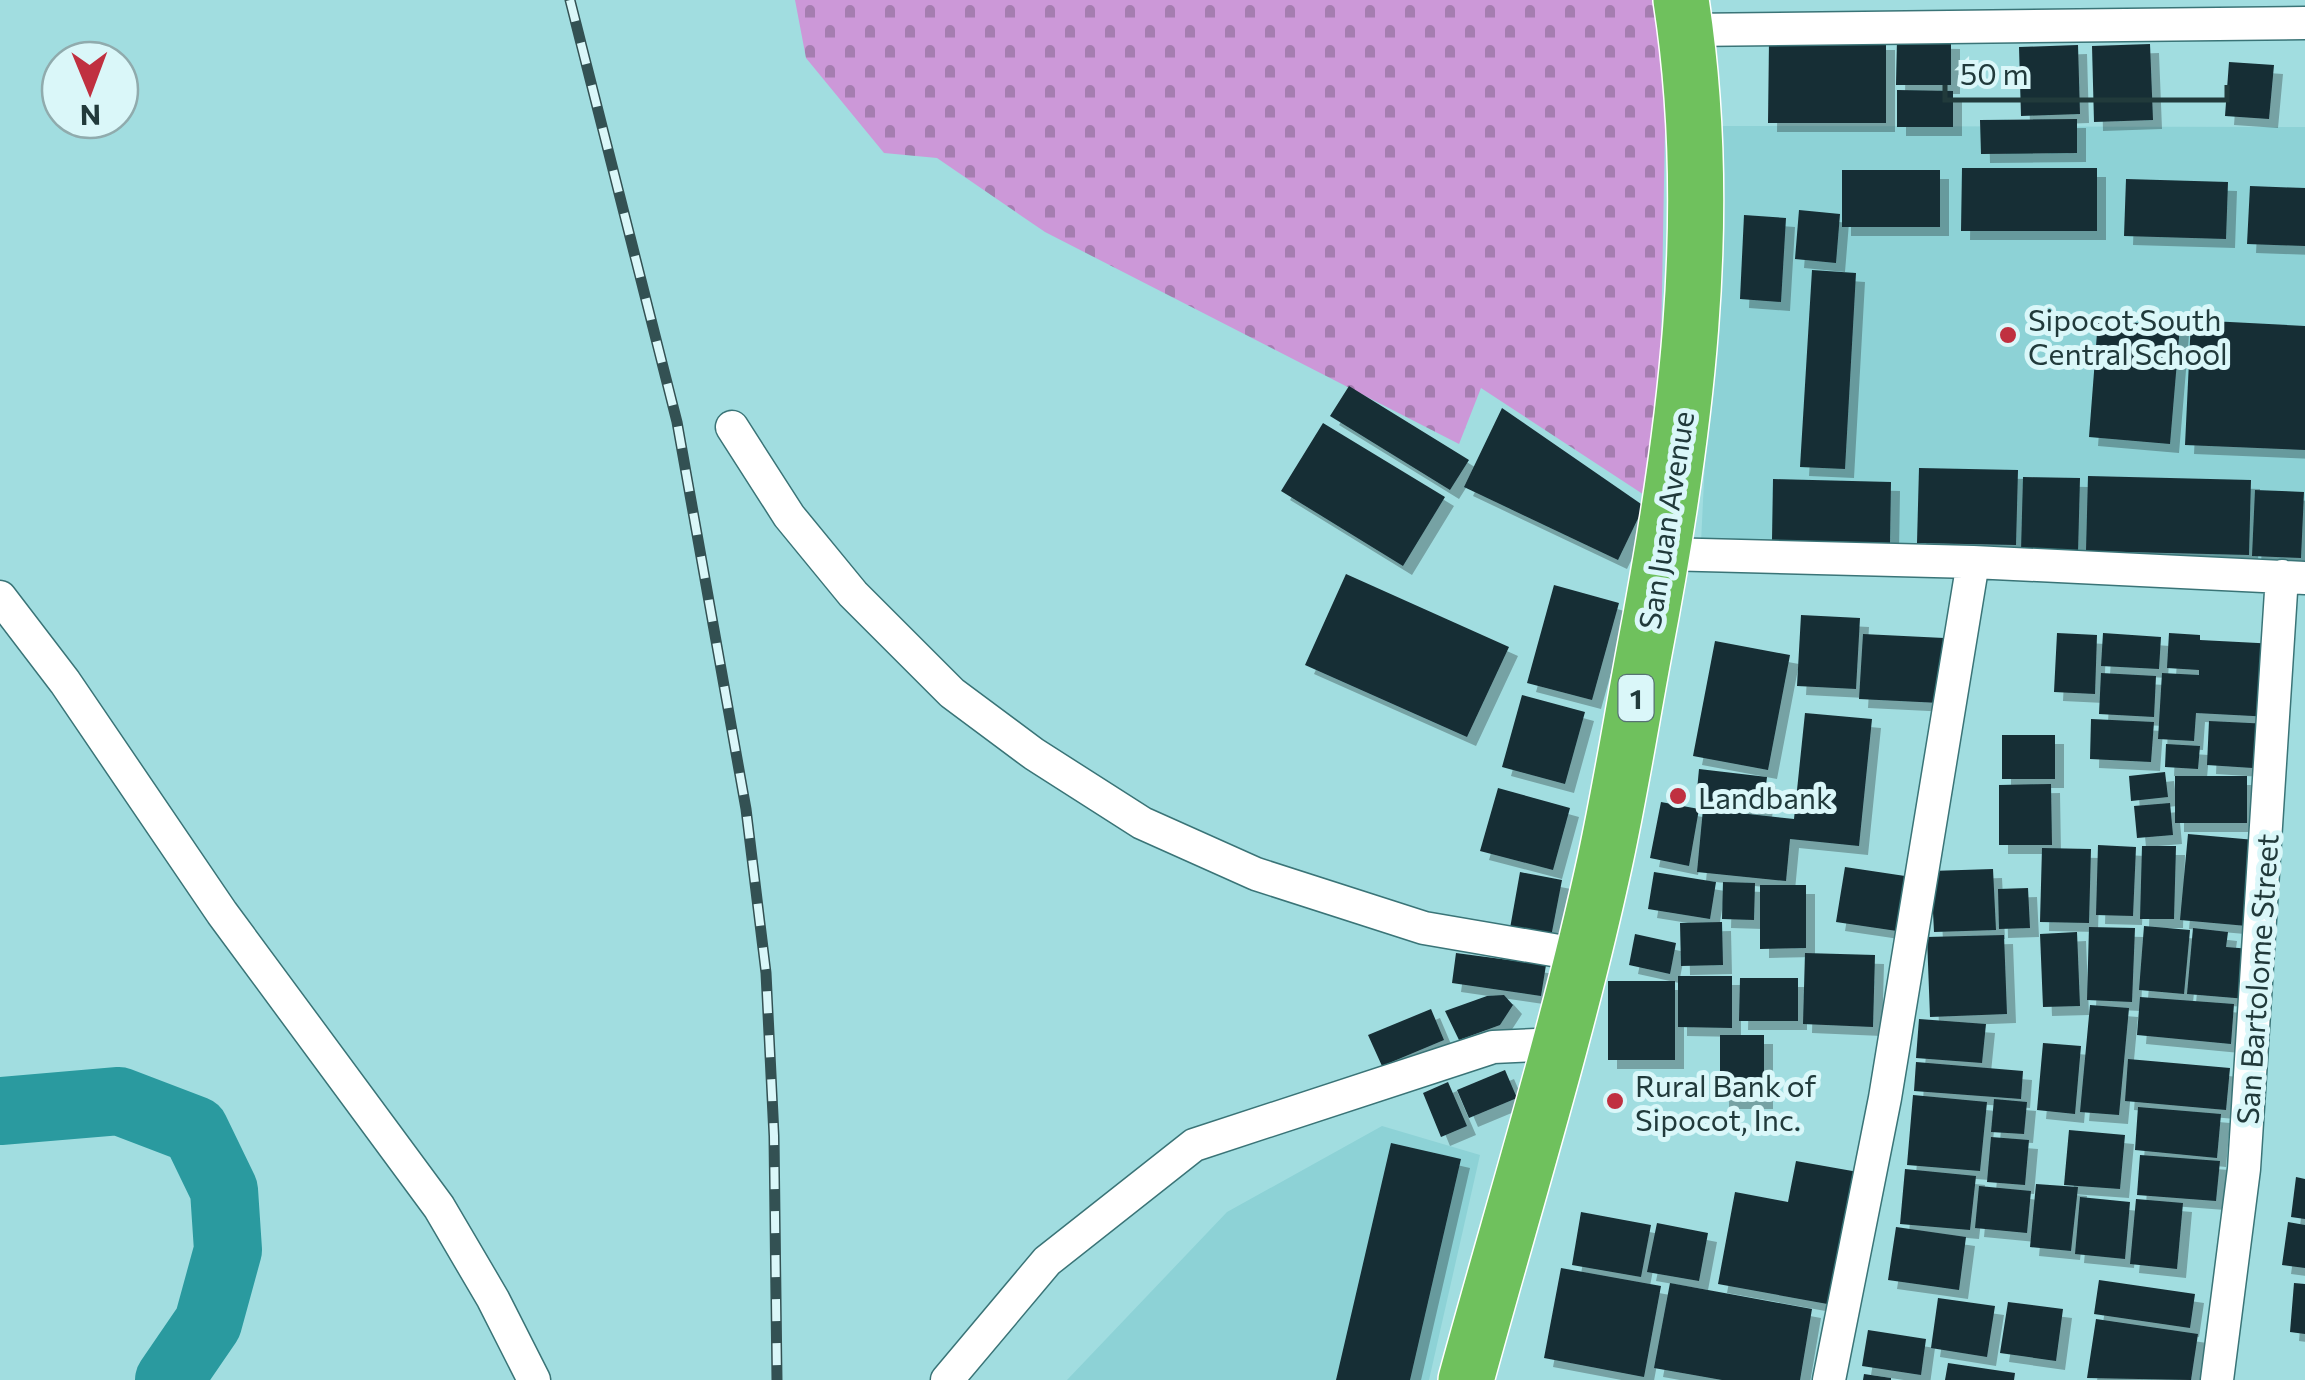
<svg xmlns="http://www.w3.org/2000/svg" width="2305" height="1380" font-family="Commissioner,sans-serif">
<style>
.built{fill:#8dd2d6}
.cemetery{fill:url(#cemetery-stones)}
.lines{fill:none;stroke-linecap:round;stroke-linejoin:round}
.river{stroke:#2a9a9f;stroke-width:68}
.building{fill:#162d34;filter:url(#shadow)}
.street-casing{stroke:#3a7477;stroke-width:35}
.highway-casing{stroke:#fff;stroke-width:58}
.street{stroke:#fff;stroke-width:32}
.highway{stroke:#6fc15d;stroke-width:55}
.rail-casing{stroke:#335153;stroke-width:11}
.rail{stroke:#daf7f9;stroke-width:8;stroke-dasharray:22;stroke-linecap:butt}
.poi-dot{fill:#c03040;stroke:#daf7f9;stroke-width:4}
.labels{text-anchor:middle;dominant-baseline:central;stroke-width:10;stroke-linejoin:round;paint-order:stroke}
.shield{fill:#daf7f9;stroke:#587374;stroke-width:2.5}
.shield-label{font-size:28px;font-weight:bold;fill:#213a3b}
.poi-label{font-size:30px;fill:#213a3b;stroke:#daf7f9;text-anchor:start}
.street-label{font-size:30px;fill:#213a3b;stroke:#daf7f9}
</style>
<defs>
<pattern id="cemetery-stones" width="16" height="16" patternUnits="userSpaceOnUse" patternTransform="scale(2.5)"><rect width="16" height="16" fill="#cc98d8"/><path d="M2 7V4a2 2 0 0 1 4 0v3zM10 15v-3a2 2 0 0 1 4 0v3z" fill="#a57db0"/></pattern>
<filter id="shadow"><feDropShadow dx="9" dy="9" stdDeviation="0" flood-color="#0004"/></filter>
</defs>
<rect width="100%" height="100%" fill="#a1dde0"/>
<path class="built" d="M1721,126L2305,127V572L1701,543Z
M1382,1126L1480,1155L1429,1380H1067L1227,1212Z"/>
<path class="cemetery" d="M795,0H1652L1666,76L1658,504L1481,388L1459,444L1045,232L937,158L884,153L806,58Z"/>
<g class="lines">
<path class="river" d="M0,1111L119,1101L195,1130L224,1190L228,1250L208,1323L169,1380"/>
</g>
<path class="building" d="M1897,39L1951,40V85H1896Z
M1769,41H1886V123H1768Z
M2150,44L2153,120L2094,122L2092,46Z
M2078,45L2080,114L2021,116L2019,47Z
M2229,62L2274,65L2269,119L2225,116Z
M1897,90L1953,91V127H1897Z
M2077,119V153L1981,154L1980,120Z
M1962,168H2097V231H1961Z
M1842,170H1940V227H1842Z
M2126,179L2228,182L2226,239L2124,236Z
M2250,186L2305,188V246L2247,244Z
M1799,210L1840,214L1836,263L1795,259Z
M1744,215L1786,218L1781,302L1740,299Z
M1812,270L1856,273L1845,469L1800,467Z
M2098,320L2180,326L2170,444L2089,437Z
M2191,320L2305,326V450L2185,445Z
M1349,386L1469,460L1450,490L1330,416Z
M1502,408L1644,506L1618,560L1464,487Z
M1323,423L1445,497L1403,566L1281,491Z
M1919,468L2018,470L2016,545L1917,543Z
M2088,476L2251,480L2249,555L2086,551Z
M2023,477L2080,478L2078,553L2021,551Z
M1773,479L1891,482L1890,543L1772,540Z
M2255,490L2304,492L2301,558L2252,556Z
M1346,574L1509,647L1467,737L1305,665Z
M1554,585L1619,603L1592,700L1527,683Z
M1801,615L1860,618L1856,689L1797,686Z
M2057,633L2097,635L2095,694L2054,692Z
M2103,633L2161,637L2159,669L2101,666Z
M2169,633L2200,635V640L2277,644L2272,717L2196,713L2194,741L2158,739L2162,673L2199,675V670L2167,668Z
M1863,634L1944,638L1940,703L1859,699Z
M1715,641L1790,655L1768,770L1693,756Z
M2101,673L2156,676L2154,717L2099,714Z
M1522,695L1585,712L1565,784L1502,767Z
M1805,713L1872,719L1859,846L1790,839L1786,881L1697,872L1703,809L1794,819Z
M2091,719L2154,722L2151,762L2090,759Z
M2209,721L2270,724L2268,769L2207,765Z
M2002,735H2055V779H2002Z
M2166,744L2200,746L2198,769L2165,767Z
M1699,769L1767,777L1763,809L1696,801Z
M2165,772L2168,797L2131,801L2129,776Z
M2175,776H2247V823H2175Z
M2051,784L2052,845H1999V785Z
M1498,788L1570,808L1553,870L1480,851Z
M1661,802L1699,809L1689,866L1650,858Z
M2170,803L2173,835L2137,838L2134,806Z
M2188,834L2255,840L2247,926L2180,920Z
M2098,845L2136,847L2133,916L2096,915Z
M2142,846H2176L2174,919H2140Z
M2042,848L2091,849L2089,923L2040,922Z
M1845,867L1905,876L1897,931L1836,922Z
M1993,869L1996,930L1934,932L1931,871Z
M1520,872L1562,880L1550,942L1509,934Z
M1654,872L1716,882L1710,919L1648,909Z
M1723,882L1755,883L1754,920L1722,919Z
M1760,885H1806V948L1760,949Z
M2028,888L2030,928L1999,929L1998,889Z
M1722,922L1723,965L1681,966L1680,923Z
M2144,926L2190,930L2184,994L2139,990Z
M2089,927L2135,928L2132,1002L2087,1000Z
M2193,928L2228,932L2226,947L2251,949L2247,999L2187,994Z
M2077,932L2080,1006L2043,1007L2040,934Z
M1635,934L1676,943L1670,974L1629,965Z
M2004,935L2007,1014L1930,1017L1927,937Z
M1456,953L1546,965L1541,996L1452,983Z
M1805,953L1875,955L1873,1027L1803,1024Z
M1678,976H1732V1028L1678,1027Z
M1740,978H1798V1021H1739Z
M1608,981H1675V1060H1608Z
M1504,995L1513,1005L1500,1025L1459,1040L1445,1011L1487,996Z
M2140,997L2234,1004L2231,1044L2137,1035Z
M2090,1005L2129,1008L2119,1115L2080,1112Z
M1431,1009L1444,1040L1382,1066L1368,1035Z
M1919,1019L1986,1024L1982,1063L1916,1058Z
M1720,1035H1764V1100H1720Z
M2043,1043L2081,1046L2075,1114L2037,1110Z
M2128,1059L2230,1068L2226,1110L2125,1101Z
M1916,1062L2023,1071L2021,1099L1914,1091Z
M1505,1070L1517,1098L1469,1118L1457,1090Z
M1448,1082L1467,1126L1441,1137L1423,1093Z
M1913,1095L1987,1102L1980,1171L1907,1165Z
M1994,1099L2027,1102L2024,1134L1991,1132Z
M2138,1107L2221,1114L2217,1158L2135,1150Z
M2069,1130L2125,1135L2120,1189L2064,1185Z
M1991,1137L2029,1140L2025,1185L1987,1182Z
M1391,1143L1461,1159L1410,1380H1336Z
M2140,1155L2220,1161L2216,1201L2137,1195Z
M1796,1161L1858,1172L1833,1305L1718,1284L1735,1192L1788,1202Z
M1905,1169L1976,1176L1970,1230L1900,1224Z
M2296,1177L2305,1179V1219L2291,1217Z
M2036,1184L2078,1187L2071,1251L2030,1247Z
M1979,1186L2031,1191L2027,1233L1975,1228Z
M2080,1197L2130,1202L2125,1259L2075,1254Z
M2136,1199L2183,1203L2177,1269L2130,1264Z
M1581,1212L1651,1225L1641,1277L1572,1265Z
M2288,1222L2305,1225V1268L2282,1265Z
M1657,1223L1708,1233L1699,1281L1647,1272Z
M1896,1227L1966,1237L1959,1290L1888,1280Z
M1561,1268L1661,1286L1644,1377L1544,1358Z
M2099,1280L2195,1294L2190,1328L2094,1314Z
M1670,1283L1812,1309L1800,1380H1722L1654,1368Z
M2294,1283L2305,1284V1334L2290,1332Z
M1938,1298L1995,1306L1987,1357L1931,1348Z
M2008,1302L2063,1309L2056,1361L2000,1353Z
M2096,1319L2198,1334L2191,1380L2087,1378Z
M1868,1330L1926,1339L1921,1375L1862,1366Z
M1948,1363L2015,1373L2014,1380H1945Z
M1864,1374L1891,1378V1380H1863Z"/>
<g class="lines">
<defs>
<path id="street" d="M1686,30L2305,23
M732,427L789,516L853,594L952,693L1034,754L1142,823L1256,874L1424,928L1582,955
M1663,554L1973,562L2305,578
M0,597L65,682L222,913L439,1207L493,1299L534,1380
M947,1380L1047,1261L1194,1145L1493,1047L1558,1044
M1829,1380L1885,1098L1973,562
M2217,1380L2244,1169L2282,576"/>
<path id="highway" d="M1466,1380C1513,1208 1567,1036 1605,861C1620,792 1631,723 1644,653C1685,439 1715,218 1681,0"/>
</defs>
<use href="#street" class="street-casing"/>
<use href="#highway" class="highway-casing"/>
<use href="#street" class="street"/>
<use href="#highway" class="highway"/>
<defs>
<path id="rail" d="M570,0L677,422L746,809L766,973L774,1136L777,1380"/>
</defs>
<use href="#rail" class="rail-casing"/>
<use href="#rail" class="rail"/>
</g>
<g class="poi-dot">
<circle cx="2008" cy="335" r="10"/>
<circle cx="1678" cy="796" r="10"/>
<circle cx="1615" cy="1101" r="10"/>
</g>
<g class="labels">
<rect class="shield" x="1618.5" y="675" width="35" height="46" rx="8"/>
<g class="shield-label">
<text x="1636" y="698">1</text>
</g>
<g class="poi-label">
<text x="2028" y="318">Sipocot South<tspan x="2028" dy="34">Central School</tspan></text>
<text x="1698" y="796">Landbank</text>
<text x="1635" y="1084">Rural Bank of<tspan x="1635" dy="34">Sipocot, Inc.</tspan></text>
</g>
<g class="street-label">
<text transform="translate(1665 520) rotate(-81)">San Juan Avenue</text>
<text transform="translate(2256 979) rotate(-86)">San Bartolome Street</text>
</g>
</g>
<g transform="translate(90 90) rotate(179)"><circle r="48" fill="#daf7f9" stroke="#90abad" stroke-width="2.5"/>
<path d="M0-8L18 38L0 25L-18 38Z" fill="#c03040"/>
<text y="-15" font-size="28" font-weight="bold" text-anchor="middle" fill="#213a3b">N</text>
</g>
<path d="M1945 85v15h282v-15" fill="none" stroke="#213a3b" stroke-width="5"/>
<text x="1960" y="85" font-size="30" fill="#213a3b" stroke="#daf7f9" stroke-width="8" paint-order="stroke">50 m</text>
</svg>
